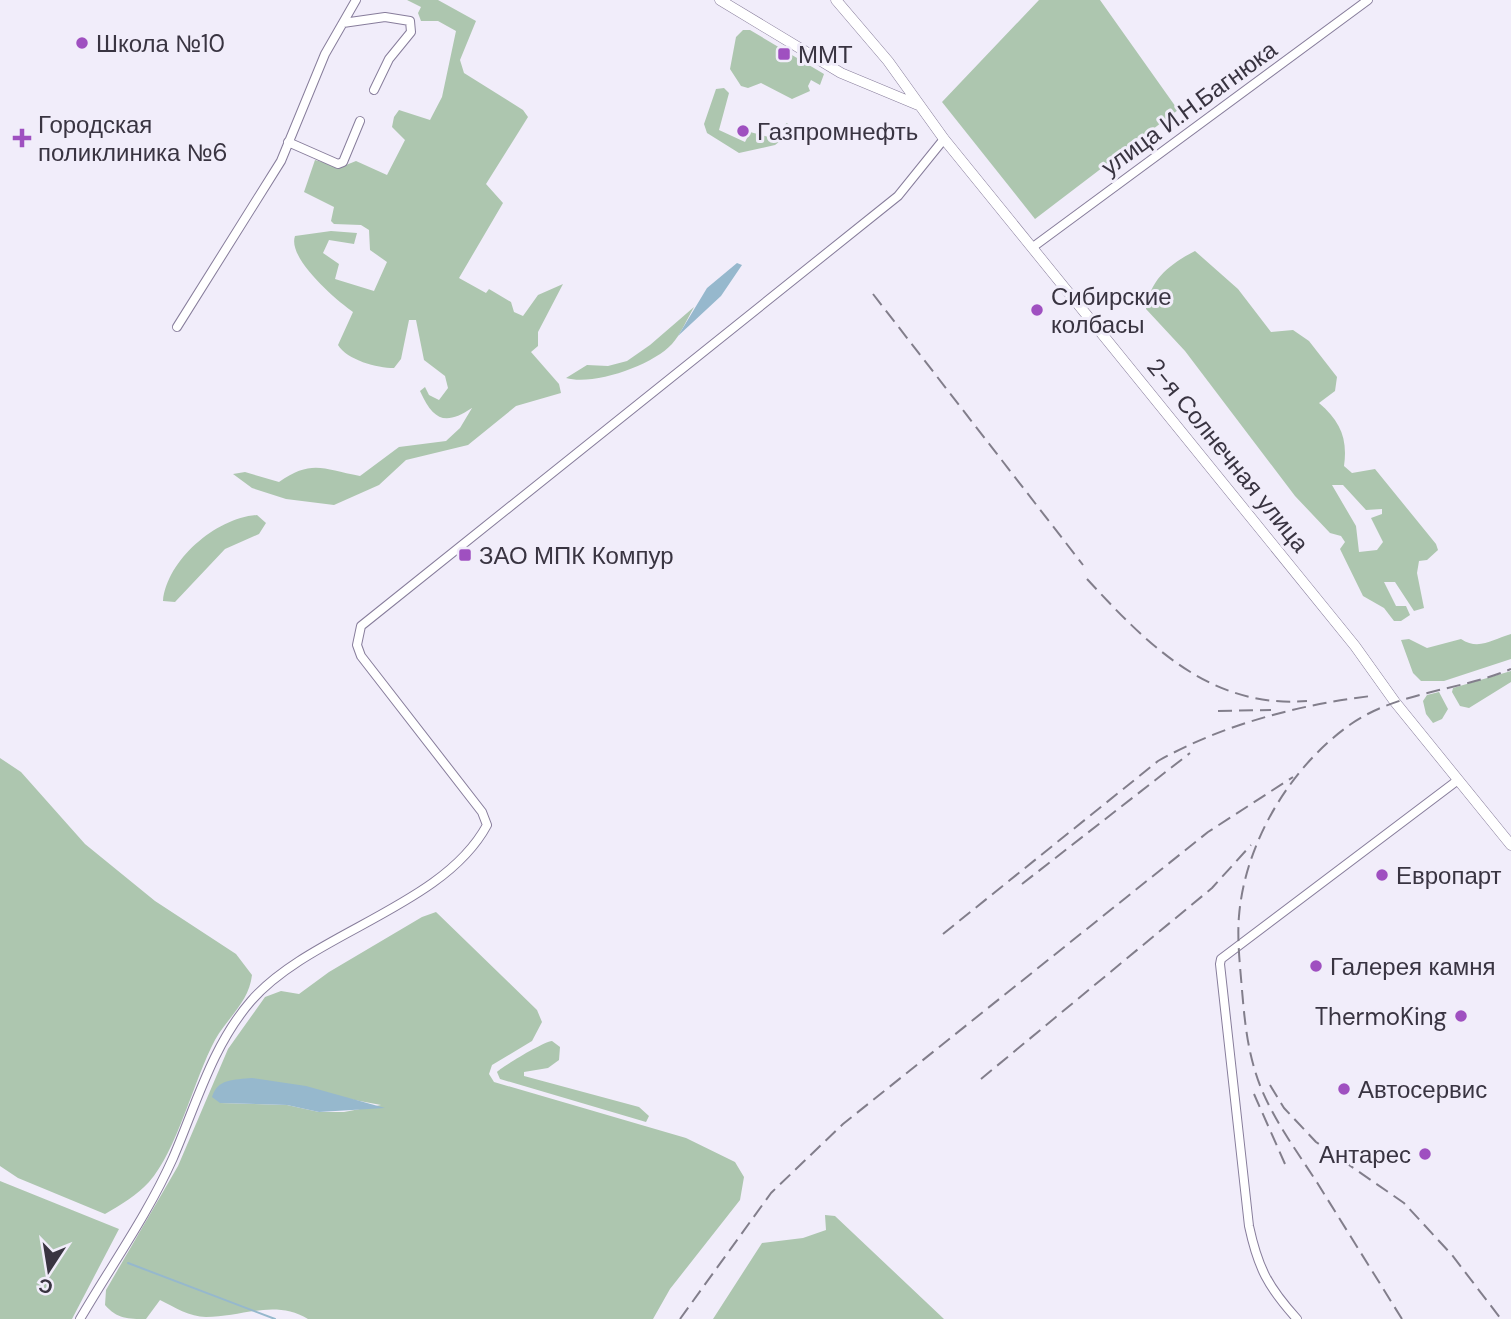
<svg xmlns="http://www.w3.org/2000/svg" width="1511" height="1319" font-family="'DM Sans',sans-serif">
<style>
.green{fill:#adc6af;fill-rule:evenodd}
.water{fill:#96b8cd}
.lines{fill:none;stroke-linecap:round;stroke-linejoin:round}
.stream{stroke:#96b8cd;stroke-width:2}
.minor-casing{stroke:#877d9b;stroke-width:10}
.major-casing{stroke:#877d9b;stroke-width:11}
.minor{stroke:#fff;stroke-width:8}
.major{stroke:#fff;stroke-width:10}
.rail{stroke:#827e8b;stroke-width:2;stroke-dasharray:14 7;stroke-linecap:butt}
.poi-dot{fill:#9f50c0;stroke:#f1edfa;stroke-width:2.5}
.labels{text-anchor:middle;dominant-baseline:central;stroke-width:6;stroke-linejoin:round;paint-order:stroke}
.poi-label{font-size:24px;fill:#393441;stroke:#f1edfa;text-anchor:start}
.street-label{font-size:24px;fill:#393441;stroke:#f1edfa}
</style>
<rect width="100%" height="100%" fill="#f1edfa"/>
<path class="green" d="M407,0H438L476,21L460,60L464,73L523,110L528,117L486,184L503,203L459,278L486,293L489,289L511,302L514,312L523,316L538,295L563,284L538,332V346L531,352L559,384L561,393L516,406L468,445L406,460L379,485L334,505L286,499L252,488L233,474L245,472L279,482C312,459 323,469 360,476L399,447L446,441L460,428L472,408C446,425 434,422 420,391L425,387L429,395L439,400L448,388L445,376L424,360L416,320H409L401,359L394,368C377,368 347,360 338,345L353,312C336,300 287,258 295,236L331,231L357,233L354,244L329,240L323,253L339,264L335,279L374,291L387,262L370,250L369,230L361,225L334,224L331,221L334,207L304,192L315,160L341,167L356,161L387,175L405,140L392,127L394,117L399,110L430,120L442,97L456,31L438,21H421L418,13L421,7Z
M1039,0H1100L1178,110L1035,219L942,102Z
M743,30H750L824,74L820,85L811,80L808,86L810,91L792,99L761,83L748,88L741,86L730,69L736,37Z
M724,88L729,93L719,130L745,142L750,132L769,137L787,123L793,131L775,145L739,153L707,133L704,124L716,89Z
M1195,251L1238,289L1271,332L1293,330L1309,341L1337,377L1335,391L1319,403C1340,421 1348,438 1344,466L1352,473L1375,469L1436,544L1438,550L1427,560L1419,561L1417,573L1424,608L1414,611L1395,582H1384L1396,606H1406L1410,615L1401,621H1394L1384,608L1363,596L1340,549L1345,542L1341,536L1330,533L1295,496L1185,351L1146,309C1150,279 1170,264 1195,251ZM1332,485H1343L1366,510L1382,509V514L1371,518L1383,542L1377,550L1359,552L1356,526Z
M694,307C687,319 681,334 672,344C653,365 594,386 566,378L587,365L608,366L627,361L650,345Z
M257,515L266,523L259,534L225,549L175,602L163,601C167,560 216,518 257,515Z
M1511,634V659L1444,681H1421L1413,673L1401,640L1409,639L1427,648L1461,639C1479,651 1493,639 1511,634Z
M1511,671V682L1469,708L1460,706L1452,692L1453,688Z
M1439,692L1448,709L1442,719L1433,723L1426,714L1423,701L1427,695Z
M0,758L21,772L85,844L155,901L236,954L252,975C249,1002 228,1017 215,1040C194,1079 177,1151 149,1182C137,1195 121,1205 105,1214L18,1178L0,1166Z
M436,912L537,1010L542,1022L532,1041L492,1065L489,1074L494,1082L686,1138L735,1162L744,1177L740,1200L670,1289L653,1319H308C275,1299 241,1317 206,1317C190,1317 174,1307 160,1300L146,1319C128,1319 117,1319 105,1305L106,1290L178,1166L228,1049L265,997L281,991L299,994L329,972L422,917ZM349,1099L381,1105L344,1112H319L287,1105L220,1103Z
M552,1041L560,1047L559,1060L548,1068L524,1072V1076L639,1107L649,1116L646,1122L500,1079L497,1072C505,1065 543,1042 552,1041Z
M0,1181L119,1229L72,1319H0Z
M825,1215L835,1216L944,1319H713L762,1243L803,1238L826,1230Z"/>
<path class="water" d="M737,263L742,265L721,296L678,336L707,288Z
M252,1078L306,1086L385,1108L319,1112L287,1105L220,1103L212,1097C218,1078 234,1080 252,1078Z"/>
<g class="lines">
<path class="stream" d="M128,1263L275,1319"/>
<defs>
<path id="minor" d="M343,23L385,17L410,21L411,32L389,59L374,90
M288,142L338,164L343,162L360,121
M1033,247L1368,0
M177,327L281,161L325,54L356,0
M80,1319C111,1266 148,1214 173,1158C196,1105 212,1046 251,1001C310,933 443,907 487,825L482,812L361,656L357,645L361,626L898,196L944,139
M1297,1319C1268,1287 1258,1268 1249,1226L1220,964L1221,959L1458,780"/>
<path id="major" d="M720,0L841,73L918,105
M836,0L888,61L944,139L1355,646L1395,702L1511,845"/>
</defs>
<use href="#minor" class="minor-casing"/>
<use href="#major" class="major-casing"/>
<use href="#minor" class="minor"/>
<use href="#major" class="major"/>
<path class="rail" d="M873,294L1083,565
M1087,579C1147,644 1210,709 1307,701
M1218,711L1271,710
M1022,884L1190,753
M943,934L1158,761C1222,725 1297,705 1371,696
M981,1079L1212,888L1251,845
M1270,1085L1284,1108L1316,1142L1404,1203L1452,1255L1501,1319
M1254,1094L1285,1164
M680,1319L771,1193L843,1124L1208,832L1293,777
M1402,1319C1374,1274 1346,1229 1318,1184C1298,1153 1275,1122 1261,1088C1248,1055 1245,1025 1242,990C1240,965 1237,940 1239,916C1245,842 1291,766 1351,724C1399,691 1459,691 1511,669"/>
</g>
<g class="poi-dot">
<circle cx="82" cy="43" r="7"/>
<rect x="777" y="47" width="14" height="14" rx="3.5"/>
<circle cx="743" cy="131" r="7"/>
<path d="M18.5 127.5h7v7h7v7h-7v7h-7v-7h-7v-7h7z"/>
<circle cx="1037" cy="310" r="7"/>
<rect x="458" y="548" width="14" height="14" rx="3.5"/>
<circle cx="1382" cy="875" r="7"/>
<circle cx="1316" cy="966" r="7"/>
<circle cx="1461" cy="1016" r="7"/>
<circle cx="1344" cy="1089" r="7"/>
<circle cx="1425" cy="1154" r="7"/>
</g>
<g class="labels">
<g class="poi-label">
<text x="96" y="43">Школа №10</text>
<text x="798" y="54">ММТ</text>
<text x="38" y="124">Городская<tspan x="38" dy="28">поликлиника №6</tspan></text>
<text x="757" y="131">Газпромнефть</text>
<text x="1051" y="296">Сибирские<tspan x="1051" dy="28">колбасы</tspan></text>
<text x="479" y="555">ЗАО МПК Компур</text>
<text x="1396" y="875">Европарт</text>
<text x="1330" y="966">Галерея камня</text>
<text x="1447" y="1016" text-anchor="end">ThermoKing</text>
<text x="1358" y="1089">Автосервис</text>
<text x="1411" y="1154" text-anchor="end">Антарес</text>
</g>
<g class="street-label">
<text transform="translate(1189 108) rotate(-36)">улица И.Н.Багнюка</text>
<text transform="translate(1228 455) rotate(51)">2-я Солнечная улица</text>
</g>
</g>
<g transform="translate(49 1270) rotate(192)" stroke="#f1edfa" stroke-width="5" paint-order="stroke">
<path d="M0-5L12 26L0 18L-12 26Z" fill="#393441"/>
<text y="-10" font-size="19" font-weight="bold" text-anchor="middle" fill="#393441">С</text>
</g>
</svg>
